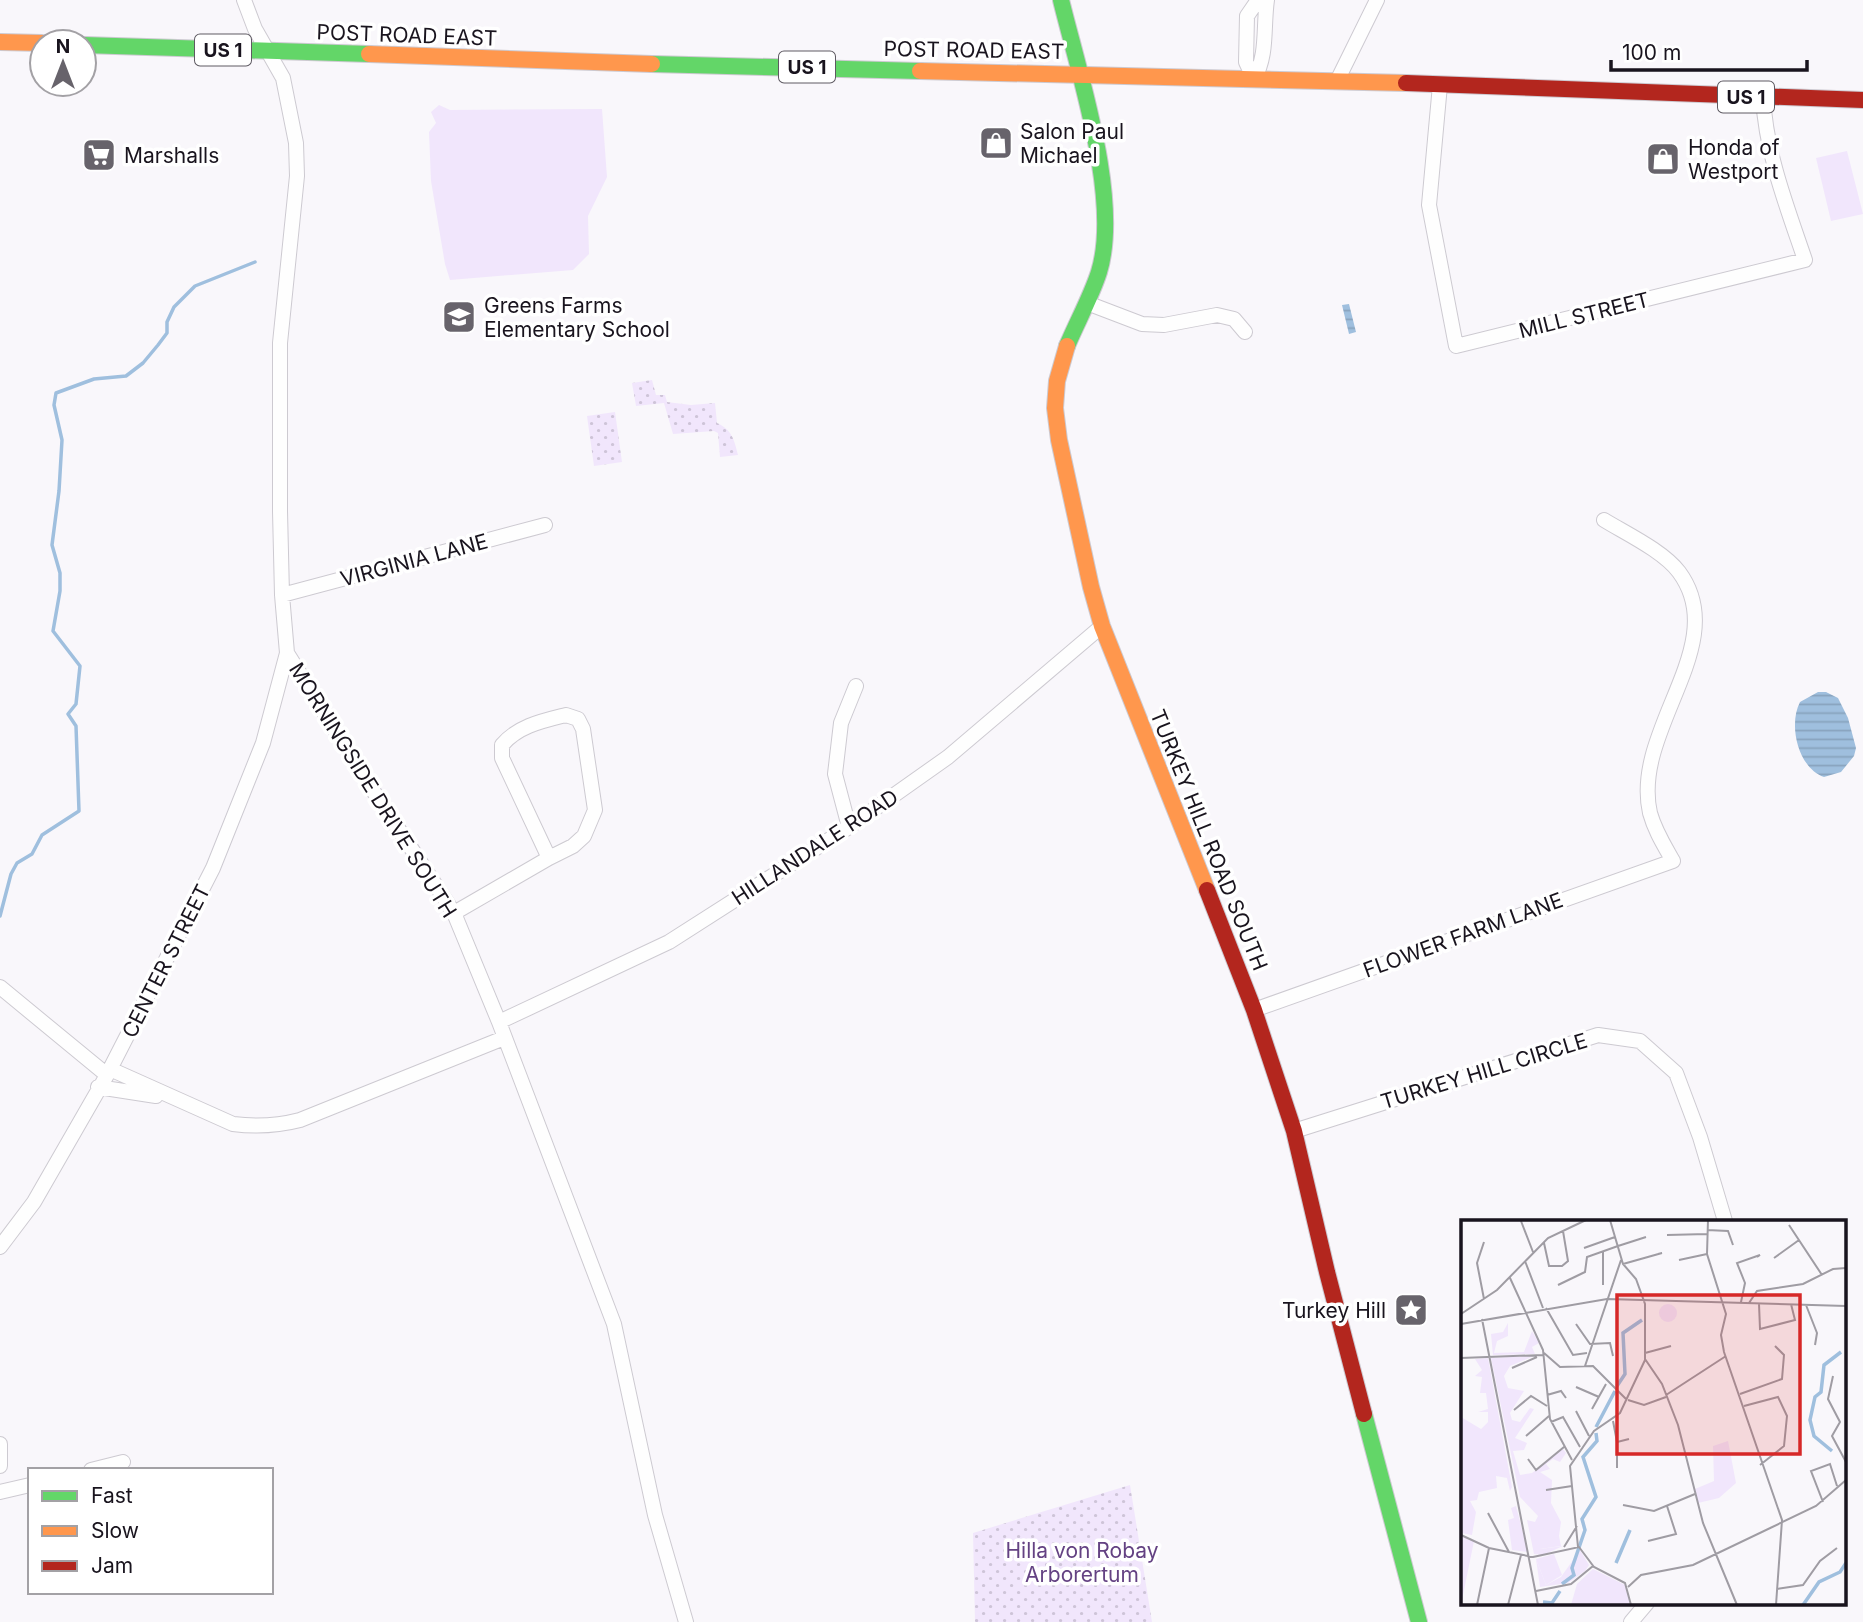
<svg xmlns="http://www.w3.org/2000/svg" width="1863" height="1622" font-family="Inter,sans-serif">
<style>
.grass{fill:#f1e6fc}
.park{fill:url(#park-dots)}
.water{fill:url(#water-rules)}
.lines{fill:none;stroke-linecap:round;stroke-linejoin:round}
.stream{stroke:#9fbfde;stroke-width:3.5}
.street-casing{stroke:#cdcad1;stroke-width:16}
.fast-casing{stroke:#cdcad1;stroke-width:18}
.slow-casing{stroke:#cdcad1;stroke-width:18}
.jam-casing{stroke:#cdcad1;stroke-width:18}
.street{stroke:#fefefe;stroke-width:14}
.fast{stroke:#63d668;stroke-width:16}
.slow{stroke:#ff974d;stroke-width:16}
.jam{stroke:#b3261e;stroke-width:16}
.labels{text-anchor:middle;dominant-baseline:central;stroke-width:7;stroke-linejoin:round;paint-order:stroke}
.shield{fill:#fff;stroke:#5e5a62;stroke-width:2}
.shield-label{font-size:19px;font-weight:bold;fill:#19141e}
.street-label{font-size:21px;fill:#19141e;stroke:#fff}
.poi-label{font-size:21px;fill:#19141e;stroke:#fff;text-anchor:start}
.park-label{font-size:21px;fill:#644283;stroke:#fff}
.inset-river{fill:none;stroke:#9fbfde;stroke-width:3.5}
.inset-road{fill:none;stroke:#9f9ca3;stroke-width:2}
.view{fill:#d62828;fill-opacity:0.15;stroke:#d62828;stroke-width:3.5}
.inset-edge{fill:none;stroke:#19141e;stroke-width:3.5}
</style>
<defs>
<pattern id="park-dots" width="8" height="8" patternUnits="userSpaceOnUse" patternTransform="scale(1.75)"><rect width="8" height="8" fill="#f1e6fc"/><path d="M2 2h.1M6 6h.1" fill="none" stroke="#cec4d8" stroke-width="1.8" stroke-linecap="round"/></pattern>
<pattern id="water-rules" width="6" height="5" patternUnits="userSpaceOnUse" patternTransform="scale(1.75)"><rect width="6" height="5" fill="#9fbfde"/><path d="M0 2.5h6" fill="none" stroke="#88a3be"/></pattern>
</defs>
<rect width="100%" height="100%" fill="#f9f7fb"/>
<path class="grass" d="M439,105L450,110L602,109L607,177L588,216L589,254L573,270L450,280L445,264L431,181L429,132L436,123L431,112Z
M1847,151L1863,214L1831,221L1816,158Z"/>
<path class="park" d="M652,380L656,395H665L667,402L691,405L715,403L717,423C732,430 734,439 738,455L720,457L718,433L714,431L673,434L664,403L636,406L632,383Z
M615,412L622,462L594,466L587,416Z
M1130,1485L1152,1622H975L973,1533Z"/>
<path class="water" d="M1349,304L1356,332L1349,334L1342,305Z
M1818,692H1826L1838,698L1848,718L1856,748L1854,756L1841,772L1824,777C1798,768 1788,725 1800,702Z"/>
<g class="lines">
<path class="stream" d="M0,916L11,874L17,863L32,854L42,835L79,811L76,726L68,714L76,704L80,666L53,631L60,591V573L52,545L59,491L62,440L54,405L56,393L94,379L126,376L143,363L158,345L167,333V322L174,307L195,286L255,262"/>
<defs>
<path id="street" d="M244,0L255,29L283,78L296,143L297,176L280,343V511L282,595L287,653L372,789L454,913L499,1022L614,1324L655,1515L686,1622
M1254,79L1246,62L1247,16L1258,0
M1254,79C1268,55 1263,27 1267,0
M1337,81L1377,0
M1440,85L1429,205L1456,346L1805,260C1787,207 1766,154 1763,97
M1087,303L1142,324L1164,325L1217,315L1234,319L1245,332
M282,595L545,525
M566,715L578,719L583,729L595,810L584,836L573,846L549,858L502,758V745C518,726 542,721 566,715Z
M849,827L835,774L841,723L856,686
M454,913L549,858
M0,987L107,1075
M1254,1010L1673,861C1664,845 1655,831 1650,813C1631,729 1733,645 1679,572C1663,551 1627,534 1604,520
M499,1022L669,942L849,827L948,757L1102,626
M110,1069L233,1124C257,1127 277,1126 300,1120L504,1038
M98,1087L156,1096
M1294,1131L1598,1035L1640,1041L1676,1073L1700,1137L1725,1221
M0,1247L34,1202L107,1075L213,868L263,743L287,653
M0,1444V1466
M91,1470L123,1462
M0,1492L30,1485
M1631,1622L1647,1603"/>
<path id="fast" d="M1061,0C1079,74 1121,200 1099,272C1091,297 1077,322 1067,346
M84,45L369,54
M652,64L920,71
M1364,1414L1419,1622"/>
<path id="slow" d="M0,42L42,43
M369,54L652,64
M920,71L1406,83
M1067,346L1057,381L1055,408L1059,440L1091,587L1102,626L1207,890"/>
<path id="jam" d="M1406,83L1863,100
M1207,890L1254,1010L1294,1131L1327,1272L1364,1414"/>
</defs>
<use href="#street" class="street-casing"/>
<use href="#fast" class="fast-casing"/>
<use href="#slow" class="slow-casing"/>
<use href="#jam" class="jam-casing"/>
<use href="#street" class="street"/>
<use href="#fast" class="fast"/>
<use href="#slow" class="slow"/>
<use href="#jam" class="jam"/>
</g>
<defs>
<symbol id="shop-square" viewBox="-11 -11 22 22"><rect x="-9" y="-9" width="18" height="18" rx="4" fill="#67636b" stroke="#fff"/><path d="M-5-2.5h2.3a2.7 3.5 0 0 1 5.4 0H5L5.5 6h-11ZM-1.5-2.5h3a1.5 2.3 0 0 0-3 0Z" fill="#fff"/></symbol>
<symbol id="supermarket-square" viewBox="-11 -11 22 22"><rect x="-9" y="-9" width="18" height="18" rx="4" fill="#67636b" stroke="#fff"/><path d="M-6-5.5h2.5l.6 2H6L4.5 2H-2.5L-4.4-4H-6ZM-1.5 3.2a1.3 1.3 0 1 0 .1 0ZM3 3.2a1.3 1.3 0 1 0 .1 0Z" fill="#fff"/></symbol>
<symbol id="school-square" viewBox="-11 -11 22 22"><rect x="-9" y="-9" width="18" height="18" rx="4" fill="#67636b" stroke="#fff"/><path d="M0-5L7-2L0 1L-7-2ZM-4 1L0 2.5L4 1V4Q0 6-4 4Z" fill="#fff"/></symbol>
<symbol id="sight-square" viewBox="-11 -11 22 22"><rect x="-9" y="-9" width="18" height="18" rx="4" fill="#67636b" stroke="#fff"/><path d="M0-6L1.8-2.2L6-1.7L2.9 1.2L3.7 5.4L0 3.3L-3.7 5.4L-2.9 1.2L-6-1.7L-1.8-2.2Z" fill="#fff"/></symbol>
</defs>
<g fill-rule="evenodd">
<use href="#shop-square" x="977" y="124" width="38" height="38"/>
<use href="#supermarket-square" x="80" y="136" width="38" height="38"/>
<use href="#shop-square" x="1644" y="140" width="38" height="38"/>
<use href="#school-square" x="440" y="298" width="38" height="38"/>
<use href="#sight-square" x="1392" y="1291" width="38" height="38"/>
</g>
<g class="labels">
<g class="shield">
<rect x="195" y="34.5" width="56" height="31" rx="5"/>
<rect x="779" y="51.5" width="56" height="31" rx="5"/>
<rect x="1718" y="81.5" width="56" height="31" rx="5"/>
</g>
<g class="shield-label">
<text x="223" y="50">US 1</text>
<text x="807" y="67">US 1</text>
<text x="1746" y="97">US 1</text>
</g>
<g class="street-label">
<text transform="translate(407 35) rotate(2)">POST ROAD EAST</text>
<text transform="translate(974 50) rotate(1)">POST ROAD EAST</text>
<text transform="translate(1584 315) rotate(-14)">MILL STREET</text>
<text transform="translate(414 560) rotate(-15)">VIRGINIA LANE</text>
<text transform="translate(373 790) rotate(58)">MORNINGSIDE DRIVE SOUTH</text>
<text transform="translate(1209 840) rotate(68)">TURKEY HILL ROAD SOUTH</text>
<text transform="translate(815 847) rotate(-33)">HILLANDALE ROAD</text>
<text transform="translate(1463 935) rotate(-20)">FLOWER FARM LANE</text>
<text transform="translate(166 961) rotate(-63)">CENTER STREET</text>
<text transform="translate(1484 1071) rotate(-17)">TURKEY HILL CIRCLE</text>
</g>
<g class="poi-label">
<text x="1020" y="131">Salon Paul<tspan x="1020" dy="24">Michael</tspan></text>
<text x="1688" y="147">Honda of<tspan x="1688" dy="24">Westport</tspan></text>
<text x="124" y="155">Marshalls</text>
<text x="484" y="305">Greens Farms<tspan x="484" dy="24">Elementary School</tspan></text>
<text x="1386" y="1310" text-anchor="end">Turkey Hill</text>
</g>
<g class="park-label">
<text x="1082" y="1550">Hilla von Robay<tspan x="1082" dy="24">Arborertum</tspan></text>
</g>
</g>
<g transform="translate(1461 1220)">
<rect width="385" height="385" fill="#f9f7fb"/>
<path d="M198 93a9 9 0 1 1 18 0a9 9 0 1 1-18 0ZM81,302L98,316L100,326L79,329ZM132,349L164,365L169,385H110L116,364Z" fill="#f1e6fc"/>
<path d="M47,103V116L36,121L33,133L63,132L71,111L78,123L71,127L74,134L32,135L30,114L42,112ZM73,136L49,146L43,156L47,168L63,171L49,193L51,200L59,202L69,188L73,189L54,218L66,223L63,230L52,231L59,255L71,253L102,229L105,233L99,242L92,239L85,244L89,249L79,252L91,260L90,283L100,302L98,316L93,317L81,303L86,320L79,329L102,326L82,335L73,334L66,300L74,302L77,296L59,277L30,138ZM27,138L51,267L49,271L46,258L35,256L36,268L18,272L16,280L9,281L15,292L11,315L0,313V197L20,209L27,202V192H17L27,189L25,173H19L21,157L14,156L21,150L14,139ZM55,286L67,332L51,330L47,300L53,298L50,288ZM119,330L128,345L124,351L107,363L79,367L75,339L85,365L100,357Z" fill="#f1e6fc"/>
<path d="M93,334L101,355L85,365L75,339Z" fill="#f1e6fc"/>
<path d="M267,221L275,263L258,278L237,283L234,269L253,261L252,226ZM0,315L13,321L0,385Z" fill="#f1e6fc"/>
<path class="inset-river" d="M156,166L164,154L162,113L181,100M135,207L154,171M371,231L353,216L349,200L354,177L360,172L363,145L380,132M155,343L169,310M101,364L113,355L111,348L124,310L121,299L135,277L122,237L136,221L135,213M82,382L91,383L99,371M342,385L358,362L379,352L385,343"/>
<path class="inset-road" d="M149,0L162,44L175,59L184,84V139L201,164L217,205L242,303L276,385M247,0L246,34L265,94L260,115L263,132L321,300L315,385M60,1L72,32M328,5L361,55M246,10L267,11L272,25M206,15L246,14M23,22L16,43L23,79M83,23L88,46H101L107,41L102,11M157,26L185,17M123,28L154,17M142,31V65M313,38L338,20M218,40L246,34M64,41L82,88M162,44L201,33L197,34M49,58L82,130L89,199L111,240M97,65L124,52L126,37L157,26M280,82L284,63L276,43L299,35L296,37M288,83L296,71L342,64L372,49L385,48M298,84L299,109L334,100L330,84M345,85L356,113L354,125M85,88L112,135L126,133M0,94L36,70L87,18L125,0M21,99L77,385M0,104L146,79L385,86M115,104L129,124L149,123L152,136M83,133L99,147L132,146L166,180M184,133L210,126M0,138L82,135M124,146L160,40M51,148L76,137M372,156L367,179L379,202L371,216L385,242M115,167L138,177M279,174L321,159L323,135L314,126M86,175L100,171L105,178M205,175L265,136M167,180L183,185L205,177M283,186L317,177L326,196L323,226L299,245M131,189L145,164M53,190L70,176L86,186M115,191L128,216M152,201L156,222M90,202L102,197L119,227M65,216L88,196M67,239L75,250L103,227M156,248V222L168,219M85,270L111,266M362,282L350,251L369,244L376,266M162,285L193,291L234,274M27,293L48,332M0,315L28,328L72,337M187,321L215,314L206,286M103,327L116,306M117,327L109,246L133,211L159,193L184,140M72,337L118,327L133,347L164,363L170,385M167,367L180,355L232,345L355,286L385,260M316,369L342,365L359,341L376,328M75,371L110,364L132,346M16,385L28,328M47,385L60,335"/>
<path class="view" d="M156,75H339V234H156Z"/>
<rect width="385" height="385" class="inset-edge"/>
</g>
<rect x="28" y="1468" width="245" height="126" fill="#ffffff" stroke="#a3a1a5" stroke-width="2"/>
<rect x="42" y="1491" width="35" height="10" fill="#63d668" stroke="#a3a1a5" stroke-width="2"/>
<text x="91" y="1503" font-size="21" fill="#19141e">Fast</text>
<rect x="42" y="1526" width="35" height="10" fill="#ff974d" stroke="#a3a1a5" stroke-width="2"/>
<text x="91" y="1538" font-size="21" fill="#19141e">Slow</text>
<rect x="42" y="1561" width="35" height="10" fill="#b3261e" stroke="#a3a1a5" stroke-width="2"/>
<text x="91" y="1573" font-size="21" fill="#19141e">Jam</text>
<g transform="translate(63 63)"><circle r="33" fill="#ffffff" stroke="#a3a1a5" stroke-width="2"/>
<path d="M0-5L12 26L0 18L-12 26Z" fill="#67636b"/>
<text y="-10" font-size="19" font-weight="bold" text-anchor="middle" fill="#19141e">N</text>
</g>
<path d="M1611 60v10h196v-10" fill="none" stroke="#19141e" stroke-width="3.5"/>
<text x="1622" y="60" font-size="21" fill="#19141e" stroke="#ffffff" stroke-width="5" paint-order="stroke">100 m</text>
</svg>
